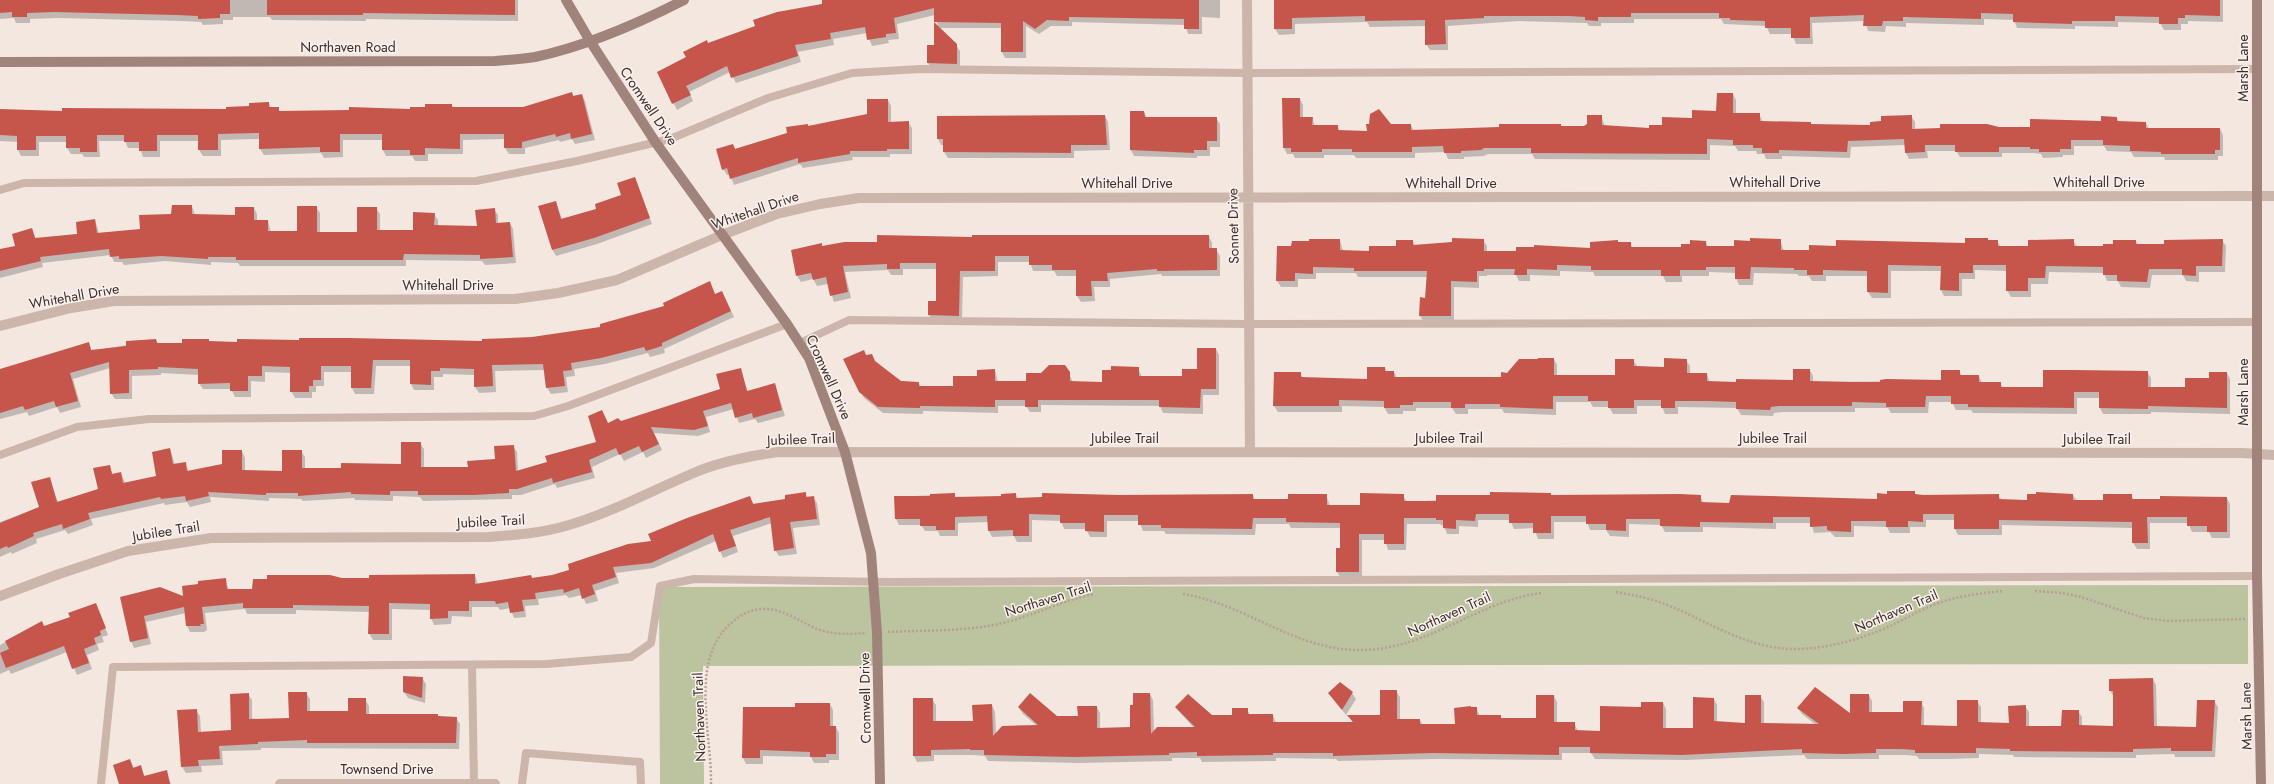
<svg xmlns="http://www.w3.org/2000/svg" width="2274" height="784" font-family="Jost,sans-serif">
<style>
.green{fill:#bcc39f}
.shadow{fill:#0003}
.building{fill:#c6564b}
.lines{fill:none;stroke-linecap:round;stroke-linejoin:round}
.path{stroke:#b89f95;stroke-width:2.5;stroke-dasharray:2 2;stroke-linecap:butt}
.lane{stroke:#ccb5ab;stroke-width:8}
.street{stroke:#ccb5ab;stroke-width:10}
.secondary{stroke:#a0847c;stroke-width:10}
.labels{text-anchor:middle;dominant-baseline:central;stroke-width:3;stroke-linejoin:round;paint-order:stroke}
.street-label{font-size:14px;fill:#3a2d2a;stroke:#fbf2ed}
</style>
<rect width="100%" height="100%" fill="#f3e7e0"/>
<path class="green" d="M2248,585V664L703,666L704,784H660L659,587Z"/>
<path class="shadow" d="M0,0H518V21L366,19V21L272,20L270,17H233V20H223V24L203,25L201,22L181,21L58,18L30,19V23H16L14,18L0,19Z
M833,0H1220V18L1202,17V34H1188L1185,25L1072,22V26H1051L1039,34L1026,26V58H1005L1002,52V28H939L956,45L960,51V69H932L928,63V46H935L938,26L935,15L897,24L899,39L888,40L889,43L872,46L867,33L833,39L834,45L798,52L801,62L736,83L730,72L689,92L693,101L677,110L658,72L687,58L708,44Z
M1275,0H2223V22L2188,21V24H2181V30H2164L2160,23L2118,22V27L2075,26V29L2017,28L2014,20L1984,19V25L1906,23V27L1886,26L1885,32L1868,31L1865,21L1812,23L1813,44H1796L1792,34H1770L1766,26L1724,24L1721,19H1634V23H1601V26H1589L1587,23L1519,21L1448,26V50H1430L1426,44V26L1370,27L1367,22L1295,24V34L1279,35L1275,29Z
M572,93L574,97L582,95L585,101L595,140L575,144L572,139L560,142L559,140L525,148V154H509L505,148V139L463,140V154H428V161H415L412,156H386L383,150V140H343V157L324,158L321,153L264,155L260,149V139L221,140V156H203L199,150V141H160V157H143L140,148H128L125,141H99L100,157H84L82,154H71L67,148V142H39V156H21L18,150V142L0,141V110L63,112L227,110L269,103L271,108H278L280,112L411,110L452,105L453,108H523Z
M1733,94L1736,100V114H1759L1763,122L1812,125L1871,126L1911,116L1915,122V130L2031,128L2102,122L2117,118L2119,122L2146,123L2149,129H2220L2223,135V156H2218V160H2165L2164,157H2134L2131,152L2107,151L2104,146H2074V155H2063V157L2043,158L2041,154L2034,153H2002V157H1960L1956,151H1927L1928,158L1909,159L1906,153L1905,145L1851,147L1850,158L1782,156V159H1766L1764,154H1757L1756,151H1738L1735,146L1710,145V160L1535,159L1532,154H1488L1484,156L1464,157V159H1448L1445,152L1415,153V158H1356L1354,155H1324V158H1295L1293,154H1287L1284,148L1283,99H1300L1303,105V118H1312L1315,126H1337L1340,131L1368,132L1391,125H1411L1414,131L1585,127L1601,116L1605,126L1650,129L1717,112Z
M888,100L891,106V123L908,122L912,128V154H890V157H852L853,160L803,168L800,164L734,185L730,175H727L723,169L733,145L735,149L808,127L868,115Z
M1144,112L1147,118H1216L1220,124V147H1210V156H1197V158L1134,156L1131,150Z
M1105,116L1108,122L1110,150L1074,151V158H948L944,152V145H941L938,139Z
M635,178L652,224L597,244L556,256L552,249L556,203L562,219L597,209L623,196Z
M192,206L195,215L236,216L254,208L257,214V221H268L271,232H298L316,207L320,213V233L358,232L376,208L380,214V231H414L434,214L438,220V226L478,227L494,209L498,215V224L510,223L513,229L516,263L485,265L482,261L406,260V266H240L238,263L211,262V265L165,261L124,265L122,262H114L111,255L42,263L43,267L0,278V250L16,246L32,229L36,239L78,234L95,220L99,233L141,230Z
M1209,236L1212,243V249H1216L1220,256V276H1162L1161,274L1110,279V287H1094L1095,301L1081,302L1077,296V276H1057L1054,271H1033L1030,262H998V276L963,277L962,321H932L929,315L937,302V269H903V275H891L888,270L845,272L851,298L834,302L828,284L817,286L813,279L801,282L797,276L821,244L823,247L973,238Z
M1988,239L1989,241H1997L2001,247H2029L2073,240L2077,247H2104L2136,241L2138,245H2165L2222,240L2226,246L2225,272H2199V282L2186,281L2183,275H2152L2150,288L2121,287L2118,281H2107L2104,273L2049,272L2048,284H2031V297H2011L2007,290V271L1975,270V279H1962V296H1944L1941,290L1942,271H1891V298H1872L1868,292V276H1826V281H1812L1809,276H1799L1797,274L1754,273L1753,285H1739L1736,278V273L1709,272V276H1682V282H1666L1663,276H1595L1593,272L1560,271V276L1530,275V281H1519L1516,275H1487V276H1479V288L1454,287V322H1424L1420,316L1426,299L1427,277H1358L1356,273H1316V279H1298V287H1281L1277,281L1292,247L1340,240L1343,251L1370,252L1397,247L1413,241L1415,246L1483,240L1487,246V252H1517L1590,249L1618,241L1619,244H1630L1633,248H1682L1706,242L1708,247H1735L1751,242L1780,240L1784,251H1810L1837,247L1966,244Z
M715,295L725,298L734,317L664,349L665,353L650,357L648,353L605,364L574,369L575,376L566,377L568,392L551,394L547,388L545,370L495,371L496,392L479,393L475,387V375L443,374V377H434V390H414L411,384V366H376L374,394H355L352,388V372H324V386H316V392H312V398H295L291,391V373L265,372V382L251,381V397H235L231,389H203L199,383V375L161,373V375L132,376V399H115L111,393L110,368L73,379L81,407L60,413L57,407L29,416L27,412L0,419V370L88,343L92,351L156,340L158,344L483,342L532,338L602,328Z
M1216,349L1219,355V395H1203V414L1163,413L1160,406L1041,405V412H1030L1026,406H998V413L923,411V414L883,413L864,398L860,391L866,357L901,381L919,383L921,387H954L995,370L998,382H1027L1041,374L1065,366L1073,382L1103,383L1138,368L1142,377H1183L1198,370Z
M1554,359L1557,365V376H1616L1633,360L1637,366L1665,368L1686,360L1690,366V374H1707L1710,383L1794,381L1810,370L1813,376V382L1942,381L1959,371L1962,376H1979L1982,383H2000L2003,388H2044L2147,372L2151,378V388H2186L2227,373L2230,379V414L2151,412V414H2103L2100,408V398H2077V414L1973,413L1971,410H1956L1952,402H1929L1928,413H1891L1888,408H1855V412H1783L1774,413L1773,416L1741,415L1737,408L1678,407V414H1665L1662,406H1637V414H1613L1609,407H1593L1590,402H1556V415L1504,413L1502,409H1468V414H1456L1452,408H1416V411H1403V414H1388L1384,407L1342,406V412H1278L1274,406L1300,373L1303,378L1368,380L1385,368L1387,372H1394L1397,378H1502L1507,374Z
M740,369L748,392L775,384L785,416L758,423L755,419L739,423L734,409L706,417L710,432L698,436L654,433L662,450L646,458L643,452L624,461L620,454L592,467L595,478L557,488L555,484L521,495H512V499L423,501L420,497L393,496V501L355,500L354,498L303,501L301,499L269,498V501L210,497L211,502L190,507L187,502L165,505L164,503L91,519L93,525L68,534L65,530L36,539L37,543L12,554L11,552L0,557V522L40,507L49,478L58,502L99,490L109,466L113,475L121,473L125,483L157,477L170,449L175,465L185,463L189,472L223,465L242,451L245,458V471L283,472L301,451L305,457V469H342L402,465L420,443L424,449V468H469L496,460L513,446L517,452L518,471L548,463L598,443L608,424L620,422L721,390Z
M1914,492L1916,495H1998L2002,500L2028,501L2073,495L2077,501H2103L2131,495L2134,500L2227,498L2230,504V538H2212L2209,532H2192L2188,523H2150V549H2137L2133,543V528L2002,525V535H1958L1955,529V520H1926V527H1910V533H1890L1887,527L1854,526V537H1835L1830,532L1814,533L1811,523H1776V529L1703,527V532H1665L1661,525L1629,524V537L1610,536L1606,530H1590L1587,522H1554V539H1538L1534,528L1514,529L1510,520H1478V527L1459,526V534H1447L1444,526L1439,524H1407L1406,550H1388L1385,540H1362V578H1341L1337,572L1341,549V528H1291L1289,524H1256L1255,535L1166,534L1164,531H1143L1139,521H1107V537H1090L1086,529H1064L1061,521L1032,520V542H1017L1014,536L992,537L989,531V522L958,523V536H940L938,531H925L921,525H899L896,519L895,497L954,494L956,498L1002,497L1016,494L1018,499L1253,495L1255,500H1289L1326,495L1330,506H1361L1403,495L1407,502L1551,494L1552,496H1700L1704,504L1878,500L1888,495Z
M805,493L808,498L813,497L817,503L820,525L793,528L797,554L779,556L775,550L772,523L733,536L738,552L723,558L716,541L654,568L616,573L619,583L595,591L598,601L586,604L582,595L569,598L566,595L538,599L539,605L525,606L526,617L514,618L510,608L500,610L498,607H472V617L452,616L451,624L434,625L431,618V610L392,609V640H373L369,633L370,612L296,610V614H247L245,609L205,613L207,630L204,632H190L187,626L186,613L146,622L151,644L134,648L131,641L121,598L184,597L225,579L229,590H253L342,579L475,575L478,584L552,576L652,542L750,498L754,504L786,500Z
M96,604L108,635L102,637L104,642L97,644L99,650L87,655L92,669L77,675L67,652L11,674L9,670L0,674V645L41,622L44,627L71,617Z
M422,678L426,684L425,703L408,698L404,692Z
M2153,679L2156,685L2157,727L2197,728L2214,701L2218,707L2215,757H2175L2174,754L2136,755V758L2014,757L2013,755L1979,754V758L1949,759H1919L1917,756L1906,755H1879V759H1807L1804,755L1686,760L1595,759L1591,753H1562V760L1436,759L1338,761L1336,759L1276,758V761L1202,762L1200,758H1172V761L1078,763L988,761L985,756L973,755H934V761L917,762L914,756L932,699L936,705V722H974L992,705L995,712L996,734L1037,726L1023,714L1019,708L1057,717H1079L1097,707L1100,713V729L1131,728L1150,694L1153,700L1154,732L1194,728L1176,708L1212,716H1233L1247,709L1250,715H1273L1276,723H1353L1349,716H1381L1396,691L1400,697V720H1420L1423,725H1456L1471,708H1476L1480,716H1500L1502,719H1537L1554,696L1557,702V723H1574L1578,731L1601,732L1642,708L1663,703L1666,709V729H1694L1714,699L1717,705V722L1746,724L1760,696L1764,702V724L1816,725L1802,714L1798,708L1851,715L1869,695L1872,701V713H1904L1921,702L1924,708V726L1958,727L1977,701L1981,707V723L2010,724L2025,706L2029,712V727H2062L2078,711L2082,717V726L2114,727V697L2110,691V680Z
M306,693L310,699V712H349L365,699L369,706V715L456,718L460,724L459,749L261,748V750L222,751L223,765L201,766L202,772L186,773L182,767L196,710L200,716L201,733L232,731L248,694L252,700V720L290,719Z
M1329,693H1352L1356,699L1346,715Z
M830,704L833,710V727H836L839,733V760H829V763H814L811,757L763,756V764H746L743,758L796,708Z
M130,760L134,768L140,766L145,777L166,771L171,784H120Z"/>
<path class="building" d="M0,0H230V14H220V18L198,19V16L177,15L54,12L27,13V17H12V12L0,13Z
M267,0H515V15L363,13V15H267Z
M822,0H1199V29H1184V19L1069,17V21L1047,20L1035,29L1023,21V52H1001V23L934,22V8L894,18L896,33L886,34V37L867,40L865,27L830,33L831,39L795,45L798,56L731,78L727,66L686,86L691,95L672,104L657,72L686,57L683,52L707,40L708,43L755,26L753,20L777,12L822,4Z
M1274,0H2220V16L2185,15V18H2178V24H2159V17L2115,16V21H2072V24L2013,22V14L1981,13V19L1903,17V21H1883L1882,26H1863L1864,15L1810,17V38H1791V28H1765V21L1730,20V18H1719V13H1631V17H1598V21L1585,20V17L1569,16H1484V18L1445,20L1446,44L1425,45V20L1365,21V16L1292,18V29H1274Z
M934,22L957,44V64L927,63V45H934Z
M572,92L573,96L582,94L592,134L571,139L570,133L556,137L555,134L522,142V148H504V134H460V149L425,148V155H410V150H382V134H340V152H320V147L259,149V133L218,134V150H198V135H157V151H139V142H124V135H97V152H80V148H66V136H36V150H17V136L0,135V109L62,111V108L226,109V107L249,106V103L269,102V107H279V111L349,110V107L410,109V107H425V104H452V107H523Z
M1717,93H1733V113H1760V121L1811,122V124L1870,125V122L1881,121V116L1912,115V129L1940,128V124H1987L1999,127H2030V119L2101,121V116L2117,117V121L2146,122V128H2220V150H2215V154H2161V152L2130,151V146L2103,145V140H2071V149H2060V152H2039V149H2030V147H1999V152H1955V145H1925V152L1905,153L1904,139L1848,141L1847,152L1779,150V153H1762V148H1753V145H1733V140L1707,139V154L1531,153V148H1484L1481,150L1461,151V153H1444L1443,146L1412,147V152H1352V149H1322V152H1291V148H1283L1282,98H1300V117H1313L1312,125H1338V130L1367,131L1366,124H1369L1370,114L1379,109L1391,124H1411V130L1499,127V124H1561V126H1584L1587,124V115H1602V125L1649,128V125H1662V117L1692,118V110L1716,111Z
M867,99H888V122L909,121V149H887V151H850V154L798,163V158L730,179L727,168L722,170L716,149L733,144L735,149L787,133L786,127L808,124V126L867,114Z
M1130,111H1144L1145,117H1217V141H1207V150H1194V153L1130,150Z
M1105,115L1107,145H1071V153L943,152V139H937V116Z
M635,177L650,218L594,238L552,250L538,206L556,201L561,219L596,209L595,204L621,195L617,183Z
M172,205H192V214L235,215V207H254V220H268V231H297V206H317V232H357V207H377V230H413V212L435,213L434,225L477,226L475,210L495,208L496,223L510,222L513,257L480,259V255L404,254L403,260H236V257H208V259L161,256L119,259V256L110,257L109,249L40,257L41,261L0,271V249L15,246L12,234L32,228L35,238L77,234L76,222L95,219L97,233L140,229L139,215L171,214Z
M877,235L972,237V235H1209V248H1217V270L1157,271V269L1107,273L1108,281H1091L1092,296H1076V270H1052V265H1029V256H995V271H960L959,316L928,315V301H936V263H900V269H887V264L843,266L848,292L830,296L826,277L813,280L811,273L796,276L791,250L822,243V246L844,242H877Z
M1452,238L1484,239V251H1516V247H1534V245L1590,248V242L1618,240V242H1631V247H1681V244H1690V240L1706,241V246H1734V240L1750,241V238L1781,239V250H1809V245L1836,246V240L1965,243V238H1988V240H1998V246H2028V240L2074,239V246H2103V244H2113V240H2136V244H2164V240L2223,239L2222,266H2196V276L2182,275V269H2149L2147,282L2117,281V275H2103V267L2046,266L2045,278H2028V291H2006V265H1973V273H1959V291L1940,290L1941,266L1888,265V293L1867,292V271L1823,270V275H1807V270H1794V268L1751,267L1750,279H1735V267H1706V270H1680V276H1661V270H1591V266L1557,265V270L1527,269V275H1514L1515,269H1484V271H1477V282L1451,281V316H1419L1420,297L1425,298L1427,271H1354V268L1313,267V274L1295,273V281H1276L1277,246H1291L1292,241H1309V239H1340V250L1369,251V246H1396V240H1413V245L1452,242Z
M710,281L715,294L722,291L731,311L662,343V346L646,351L644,347L601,358L571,363L572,370L563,371L565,386L546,388L543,364L492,365L493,386L474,387V369L440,368V371H431V385L410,384V360H373L371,388H351V366H321V380H313V386H309V392H290V367L262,366V376H248V391H230V383L198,384V369L158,367V369L129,370V393L110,394L109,362L70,373L78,401L56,407L54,401L25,410L23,406L0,413V369L89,342L91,350L126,346V341L156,339L157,343H182V339H209V341L237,342V339L299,340V338H350L482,341V339L532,337L600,327V324L664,306L663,303Z
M1197,348H1216V389H1201L1200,408L1159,407V400H1038V407H1025V400H995V407L920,406V408L878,407L859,392L843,359L864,350L866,355L872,354L875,361L901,381L919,382V386H953V376H977V370L995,369V381H1026V373H1041L1049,365H1065L1070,372V381L1102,382V370H1111V366L1139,367V376H1182V369H1197Z
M1538,358H1554V375H1615V359H1634V366L1664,367V358L1687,359V373H1707V381L1736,382V379L1793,380V369H1810V381L1852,382H1880V380L1886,379L1941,380V370H1960V375H1979V382H2001V387H2043V370H2074L2148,371V387H2185V378H2209V372H2227V408L2148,406V409L2099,408V392H2074V408L1968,407V404H1951V396H1926L1925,407H1886V403L1852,402V406H1779L1771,407L1770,410L1736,409V402L1707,401H1675V408H1661V400H1634V408H1608V401H1588V396H1553V409L1500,407V404H1465V408H1451V402H1413V405H1400V408H1384V401L1339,400V406H1273L1274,372H1301V377L1367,379V367H1385V371H1394V377H1501V372L1507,373L1519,359H1538Z
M741,368L747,391L775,383L782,410L753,418L752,413L735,418L731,403L703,411L708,426L694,430L651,427L659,444L642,452L639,446L619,455L616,448L589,460L592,472L553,483L552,478L517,489H509V493L474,495H418V491H390V495L351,494V492L298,496V493H266V495L208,492L209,496L186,501L185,496L161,499L160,497L88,513L90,519L63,529L62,524L33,533L34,536L8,548L7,546L0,549V523L39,507L31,482L50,477L57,502L98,489L93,468L110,465L112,474L121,472L123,483L156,476L152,452L170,448L173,464L186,462L187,471L222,464V450H242V470L282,471V450H302V468H341V463L401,464V442H421V467H468L467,461L495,459L494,446L514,445L516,471L547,462L545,456L596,442L588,416L602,410L608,423L618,418L621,421L720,389L716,374Z
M1887,491H1915V494L1923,495L1999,494V499L2027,500V494H2036V492L2073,494V500H2103V494H2132V499H2160V496L2227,497V532H2207V526H2187V517H2147L2148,543H2132V522L1999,520V529H1954V514H1923V522L1908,521V527H1886V521H1851V532L1831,531L1827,530V526L1810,527V517H1773V523L1700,522V527L1660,526V519H1626V531L1606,530V524H1586V516H1551V533H1533V523H1509V514H1476L1475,521L1456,520V529L1443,528V520H1436V518H1404V544H1384V534H1359V572H1336V548H1340V523L1286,522V518H1253L1252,529L1161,528V525H1138V515H1104V532L1085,531V523H1060V515L1029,514V536H1013V530L988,531L987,516L955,517V530H936V526H920V519H895L894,496H930V494L955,493V497L1001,496V494L1016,493V498L1042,497V493L1119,495L1253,494V499H1288V494H1327V505H1360V493L1404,494V501H1436V495H1490V492L1551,493V495L1680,494L1701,495V502L1729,503L1731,495L1877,499V493L1887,494Z
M806,492V497L814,496L817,519L790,522L794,548L774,551L770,517L730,530L736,546L719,552L713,534L651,563L613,567L616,577L592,585L595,594L582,599L579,588L564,593L563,589L535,593L536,599L522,600L524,611L510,613L508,602L496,604L495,601H469V611H448V618L430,619V604L389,603V634H368L369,606L293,605V608H243V603L202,607L204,624H200L201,626H186L184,607L144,616L148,638L130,642L120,597L160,587L183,596L182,586L198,584V581L226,578L227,589H252L253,579H267V575H330L342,578H369V575L475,574V584L531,575L532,578L552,575L569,570L568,564L628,544L651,541L648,534L687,518L750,496L753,504L785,499V495Z
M96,603L106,628L100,631L101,635L94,638L96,644L84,649L89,663L72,669L64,646L6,668L0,653L9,649L5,641L42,621L44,626L70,617L68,613Z
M403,676L423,677L422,698L403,692Z
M2153,678L2154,726L2196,727L2197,700H2215L2212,751H2171V748L2133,749V752L2010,751V749L1976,748V753H1915V750L1902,749H1876V753L1843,754L1802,753V749L1682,755L1590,753V747H1559V755L1432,753L1333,756V753H1273V755L1197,756V752L1169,753V755L1074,757L984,755V750H970V749L931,750V756H913V698H933V721H973L972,705L992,704L993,736L1002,726L1038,725L1018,707L1030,693L1057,716H1078L1077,706H1097V728L1130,727V705H1133V693H1150L1151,734L1157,727H1195L1175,707L1188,694L1212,715H1232V708H1248V714H1273V722H1353L1347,715H1380V690H1397V719H1420V724H1455L1454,708L1471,706V707H1477V715H1501V718H1536V695H1554V722H1575V730L1600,731V706L1641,707V702H1663V728H1693V697L1714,698V721L1745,723V695H1761V723L1819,724L1797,708L1815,687L1850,713V694H1869V712H1903V701H1922L1921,725L1957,726V700H1978V722L2009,723L2008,706L2026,705V726H2061L2062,710H2079V725L2113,726V691H2109V679Z
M1340,682L1353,692L1342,710L1328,693Z
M288,692H307V711H348V698H366V714H438V716L457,717L456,743H307V740L258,742V744L219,746L220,759L198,760L199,766L181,767L177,710L197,709L198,732L231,730L230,694L249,693V719L289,718Z
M795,703H830V726H836V754H826V757H810V752L760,750V758H742L743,707H795Z
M130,759L133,768L141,765L144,776L167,770L170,784H119L113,765Z"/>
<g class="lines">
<path class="path" d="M2035,591L2062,593L2081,597L2144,618L2168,621L2246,619
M1616,592C1633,595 1649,598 1665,604C1708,621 1745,648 1793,649C1827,649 1859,640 1890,626C1905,619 1920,610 1936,604C1957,596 1981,593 2004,591
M1183,594C1247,604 1296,652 1363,650C1432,648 1475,602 1541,593
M888,632C928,630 968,632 1007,622C1037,614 1064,600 1094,594
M711,784C712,733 687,655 735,620C743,613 755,608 766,609C785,609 803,624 820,630C835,635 850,634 865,633"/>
<path class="lane" d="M0,190L24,183L476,181L577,161L670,139L768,98L852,73L920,69L1247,73L2257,69
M800,343L849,320L1248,324L2257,322
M0,455L77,427L149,419L534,416L568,406L787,324
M472,665L474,784
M101,784L113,667L546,664L631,657L651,643L660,586L694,579L889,582L2257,576
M522,784L526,753L640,762L641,784"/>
<path class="street" d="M1247,0L1250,452
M0,326L71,308L114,301L515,299L558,293L617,280L722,235L777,214L820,204L859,198L2274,196
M0,596L59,574L128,551L211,538L488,537C515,535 543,533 569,525C613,512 653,490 696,472C722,461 750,456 778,452L2242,453L2274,455
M280,784H495"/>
<path class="secondary" d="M566,0L590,41L656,143L787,324L809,358L845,452L871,553L877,633L880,784
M2257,0V576L2261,784
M0,62L495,61C508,60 522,59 535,57C587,46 637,24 684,0"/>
</g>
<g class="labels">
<g class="street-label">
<text x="348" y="47">Northaven Road</text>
<text transform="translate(2243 68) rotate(-90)">Marsh Lane</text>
<text transform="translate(649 106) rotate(56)">Cromwell Drive</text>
<text x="1775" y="182">Whitehall Drive</text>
<text x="2099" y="182">Whitehall Drive</text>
<text x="1127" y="183">Whitehall Drive</text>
<text x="1451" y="183">Whitehall Drive</text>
<text transform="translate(755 210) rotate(-19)">Whitehall Drive</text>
<text transform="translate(1233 226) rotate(-91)">Sonnet Drive</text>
<text x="448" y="285">Whitehall Drive</text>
<text transform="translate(74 296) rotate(-10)">Whitehall Drive</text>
<text transform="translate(829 377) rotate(66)">Cromwell Drive</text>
<text transform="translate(2243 392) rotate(-90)">Marsh Lane</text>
<text x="1125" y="438">Jubilee Trail</text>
<text x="1449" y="438">Jubilee Trail</text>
<text x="1773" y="438">Jubilee Trail</text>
<text transform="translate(801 439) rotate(-2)">Jubilee Trail</text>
<text x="2097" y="439">Jubilee Trail</text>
<text transform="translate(491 521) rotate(-3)">Jubilee Trail</text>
<text transform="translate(166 531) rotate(-9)">Jubilee Trail</text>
<text transform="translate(1048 599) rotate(-17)">Northaven Trail</text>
<text transform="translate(1896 611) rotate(-23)">Northaven Trail</text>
<text transform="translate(1449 614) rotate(-24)">Northaven Trail</text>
<text transform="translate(865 698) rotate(-91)">Cromwell Drive</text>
<text transform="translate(2246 716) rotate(-91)">Marsh Lane</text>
<text transform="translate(699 717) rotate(-92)">Northaven Trail</text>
<text x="387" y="769">Townsend Drive</text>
</g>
</g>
</svg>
